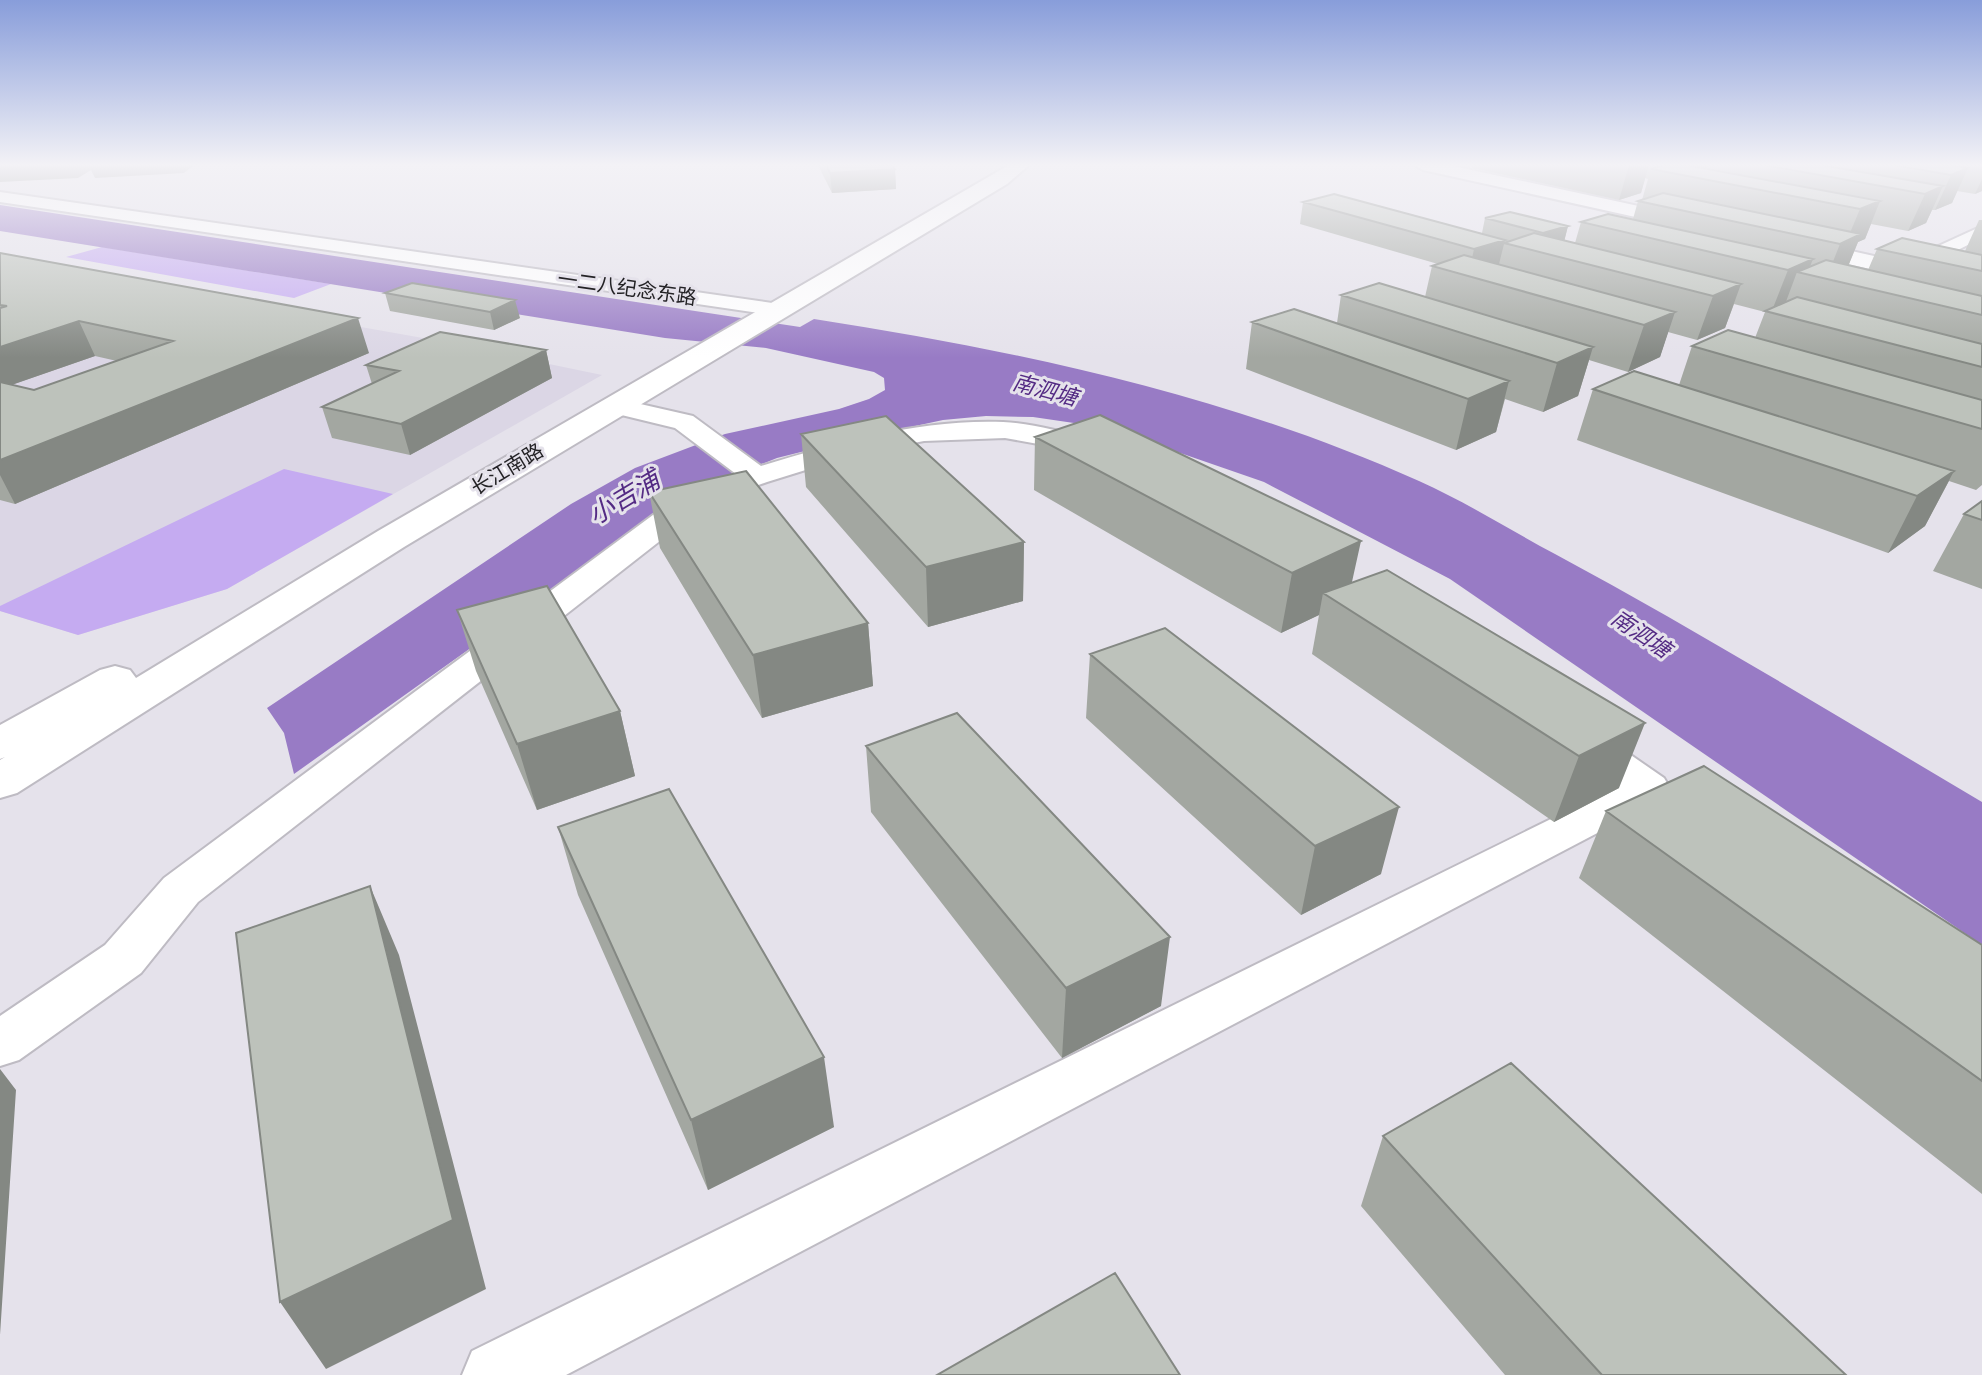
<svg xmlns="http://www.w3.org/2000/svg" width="1982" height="1375" font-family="'Fira Sans Condensed','Noto Sans SC',sans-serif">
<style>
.built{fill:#dbd6e5}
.green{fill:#c5abf1}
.water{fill:#987bc5}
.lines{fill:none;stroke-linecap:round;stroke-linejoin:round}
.street-casing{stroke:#bebbc3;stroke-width:4}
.secondary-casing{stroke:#bebbc3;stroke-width:4}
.street{fill:#fff;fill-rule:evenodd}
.secondary{fill:#fff;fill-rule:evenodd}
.wall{fill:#a3a7a1;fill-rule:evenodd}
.shaded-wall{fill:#848883}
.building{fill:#bdc2bb;stroke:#848883;stroke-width:2}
.labels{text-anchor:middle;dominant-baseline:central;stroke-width:6;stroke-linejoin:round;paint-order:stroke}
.far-street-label{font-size:20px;fill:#242326;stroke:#e5e2eb}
.far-water-label{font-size:22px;font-style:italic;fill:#542b84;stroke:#e5e2eb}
.water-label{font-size:26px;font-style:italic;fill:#542b84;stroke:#e5e2eb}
</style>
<rect width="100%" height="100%" fill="#e5e2eb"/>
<path class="built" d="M0,263L434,340L602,375L227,589L78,635L0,611Z"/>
<path class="green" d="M102,247L331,284L294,298L66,257Z
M284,469L393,494L227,589L78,635L0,611V606Z"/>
<path class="water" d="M0,205L800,327L814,319C1021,351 1227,395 1419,481C1466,502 1510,530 1555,554C1700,632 1840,718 1982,802V945L1450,579L1264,482L1108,428L1033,417L986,416L943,420L841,442L777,458L688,493L294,774L284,733L267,708L571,504L635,468L725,434L839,409L869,399L885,390L884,378L874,372L766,348L665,338L0,231Z"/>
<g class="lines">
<defs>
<path id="street" d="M0,192L779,304L790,310L779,316L0,202Z
M1982,226V238L1911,273L1904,275L1894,269L1897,265Z
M614,398L693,416L761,466C841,442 919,419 1003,422C1031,423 1060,432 1088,437L1098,439L1102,445L1098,451L1088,453L1005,438L924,441L857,454L767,482L739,492L679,526L198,902L141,973L19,1060L0,1066V1016L105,945L164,878L657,512L736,474L675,428L605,411L601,406L605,401Z
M1585,729L1599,733L1664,778L1670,788L1664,798L566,1375H462L472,1351L1618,786L1571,751L1565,742L1571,733Z"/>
<path id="secondary" d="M1009,165H1029L1007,184L404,547L17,793L0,798V760L5,757L0,759V725L100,670L115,666L130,670L136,678L378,531Z
M1414,165H1448L1694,218L1704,224L1694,230L1423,170Z
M1793,238L1982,280V294L1785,250L1782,245L1785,240Z"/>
</defs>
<use href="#street" class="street-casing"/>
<use href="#secondary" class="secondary-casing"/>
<use href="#street" class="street"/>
<use href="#secondary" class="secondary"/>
</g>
<path class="wall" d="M818,165H892L895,169L896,189L832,193Z
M1473,165H1982V191L1975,194L1957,191L1952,203L1935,210H1932L1926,223L1908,231L1871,224L1865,239L1858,242L1848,266L1868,270L1877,249L1965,251L1979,220H1982V485L1976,490L1949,481L1925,526L1888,553L1577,440L1593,389L1679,385L1692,346L1755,338L1765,312L1734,304L1725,328L1697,340L1668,332L1660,357L1628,372L1589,360L1578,396L1543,412L1505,399L1496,432L1456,450L1246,369L1252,322L1337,323L1341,295L1425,297L1432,266L1438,264L1300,224L1303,202L1482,233L1485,218L1568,226L1564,241L1575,243L1581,222L1633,219L1638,201L1642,200L1648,179L1645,178L1641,193L1619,200L1472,168Z
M0,253L369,353L15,504L0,500ZM95,356L117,361L34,390L11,385Z
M412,283L520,318L494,330L390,311L385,293Z
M546,350L552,378L410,455L332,438L322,407L372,384L366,365Z
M801,434L1024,542L1023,601L928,627L806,487Z
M1035,437L1352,583L1387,570L1619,788L1554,822L1312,654L1319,615L1281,633L1034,490Z
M649,492L868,623L873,686L762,718L660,548Z
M1982,501V589L1933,571L1964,514Z
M457,610L620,711L635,776L537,810L476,671Z
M1090,654L1381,874L1301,915L1086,718Z
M866,746L1161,1006L1062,1058L871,812Z
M1606,811L1982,945V1194L1579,878Z
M558,827L834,1127L708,1190L578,895Z
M1383,1136L1846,1375H1505L1361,1206Z"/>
<path class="shaded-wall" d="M0,165H194L184,173L95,178L91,170L78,178L0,182Z
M1629,165H1649L1641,193L1619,200Z
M1690,165H1708L1703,179L1686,176Z
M1968,168L1952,203L1935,210L1951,175Z
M895,169L896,189L832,193L830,173Z
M1982,179V191L1975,194Z
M1943,186L1926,223L1908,231L1925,194Z
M1880,201L1865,239L1858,242L1845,274L1826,279L1840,244L1847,240L1860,209Z
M1568,226L1564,242L1539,249L1543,233Z
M1505,240L1499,264L1469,273L1474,249Z
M1813,259L1807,274L1797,272L1784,307L1771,313L1788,270Z
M1741,284L1725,328L1697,340L1713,296Z
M515,300L520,318L494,330L490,312Z
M1675,312L1660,357L1628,372L1644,325Z
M358,318L369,353L15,504L0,475V460Z
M79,321L95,356L0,389V347Z
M1593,347L1578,396L1543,412L1557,363Z
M546,350L552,378L410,455L401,424Z
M1509,381L1496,432L1456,450L1468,399Z
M1954,471L1925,526L1888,553L1917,496Z
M1361,541L1348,600L1323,593L1319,615L1281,633L1292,573Z
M1024,542L1023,601L928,627L926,567Z
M868,623L873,686L762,718L753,655Z
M620,711L635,776L537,810L517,744Z
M1645,723L1619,788L1554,822L1579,756Z
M1399,807L1381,874L1301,915L1315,846Z
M370,886L399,955L486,1289L326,1369L280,1302Z
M1170,937L1161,1006L1062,1058L1066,988Z
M824,1057L834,1127L708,1190L691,1120Z
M0,1069L16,1090L0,1335Z"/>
<path class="building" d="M826,165H892L895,169L830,173Z
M1665,165H1686L1880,201L1860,209L1651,169Z
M1764,165H1821L1943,186L1925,194Z
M1893,165H1950L1968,168L1951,175Z
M1663,193L1861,234L1840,244L1638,201Z
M1334,194L1505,240L1474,249L1303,202Z
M1510,212L1568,226L1543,233L1485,218Z
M1608,214L1813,259L1788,270L1581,222Z
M1534,233L1741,284L1713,296L1504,243Z
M1902,238L1982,255V271L1877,249Z
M0,253L358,318L0,460V382L34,390L173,341L79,321L0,347V308L7,306L0,305Z
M1464,255L1675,312L1644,325L1432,266Z
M1826,260L1982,296V315L1797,272Z
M412,283L515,300L490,312L385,293Z
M1379,283L1593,347L1557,363L1341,295Z
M1797,297L1982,344V367L1765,311Z
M1294,309L1509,381L1468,399L1252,322Z
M1728,330L1982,400V429L1692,346Z
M440,332L546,350L401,424L322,407L399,371L366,365Z
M1634,371L1954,471L1917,496L1593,389Z
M1100,415L1361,541L1292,573L1035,437Z
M886,416L1024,542L926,567L801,434Z
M746,471L868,623L753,655L649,492Z
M1982,501V520L1964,514Z
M1387,570L1645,723L1579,756L1323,593Z
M547,586L620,711L517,744L457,610Z
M1165,628L1399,807L1315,846L1090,654Z
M957,713L1170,937L1066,988L866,746Z
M1704,766L1982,945V1081L1606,811Z
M669,789L824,1057L691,1120L558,827Z
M370,886L453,1220L280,1302L236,933Z
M1511,1063L1846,1375H1602L1383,1136Z
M1115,1273L1180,1375H937Z"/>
<linearGradient id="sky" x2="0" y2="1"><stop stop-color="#889dda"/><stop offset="0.46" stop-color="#f3f2f6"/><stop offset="1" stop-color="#f3f2f6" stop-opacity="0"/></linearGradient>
<rect width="1982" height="358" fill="url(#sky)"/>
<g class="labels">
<g class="far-street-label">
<text transform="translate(627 288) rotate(8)">一二八纪念东路</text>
<text transform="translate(507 469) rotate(-31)">长江南路</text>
</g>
<g class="far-water-label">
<text transform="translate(1045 390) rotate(15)">南泗塘</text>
<text transform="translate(1641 634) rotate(34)">南泗塘</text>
</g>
<g class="water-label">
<text transform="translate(624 498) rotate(-31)">小吉浦</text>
</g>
</g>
</svg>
